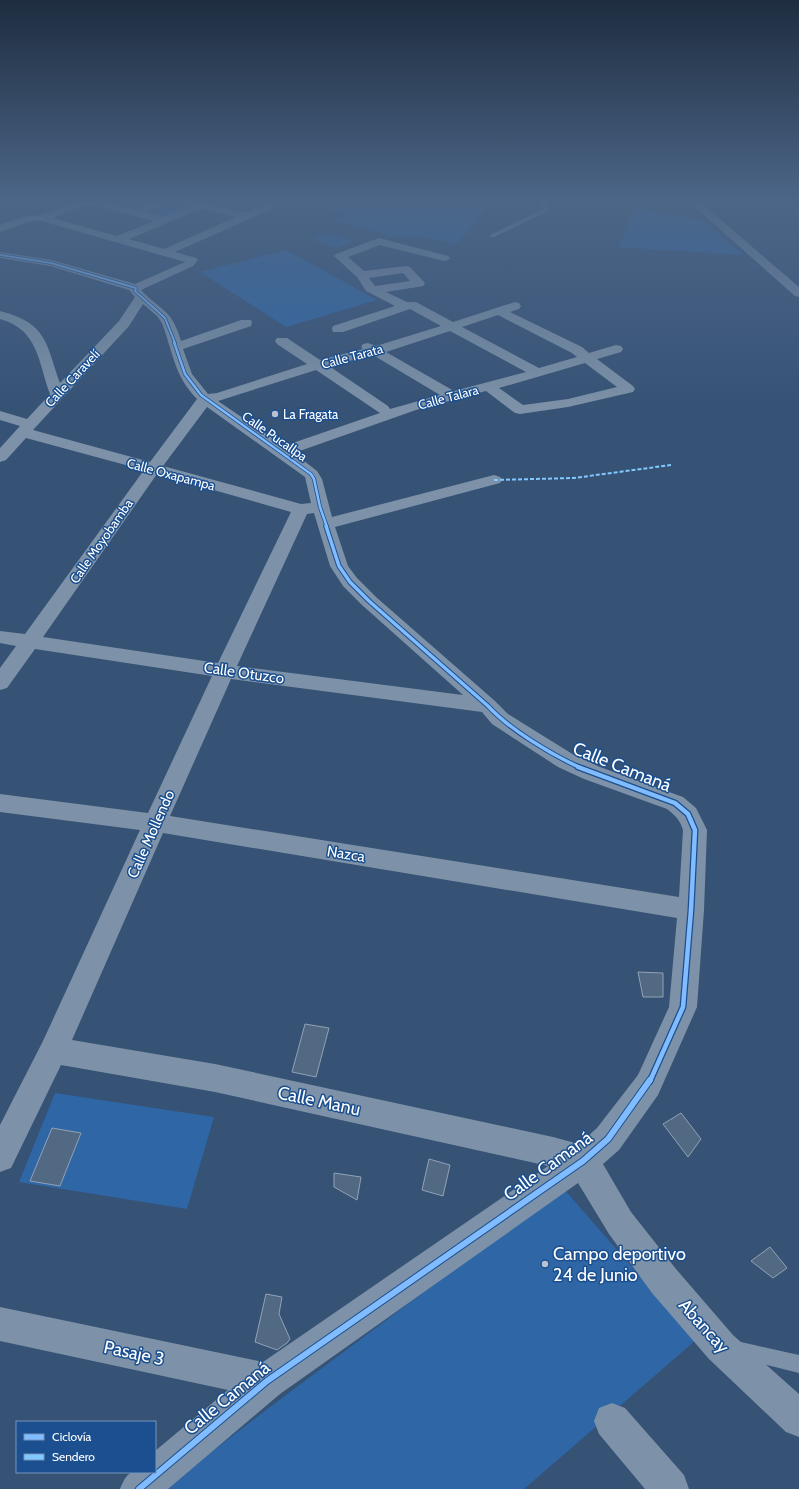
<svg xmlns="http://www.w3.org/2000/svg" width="799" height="1489" font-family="Cabin,sans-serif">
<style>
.green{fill:#2f66a5}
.building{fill:#526984;stroke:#92a2b6}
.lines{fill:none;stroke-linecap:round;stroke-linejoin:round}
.lane{fill:#7d92a8;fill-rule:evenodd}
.street{fill:#7d92a8;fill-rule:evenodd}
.secondary{fill:#798da4;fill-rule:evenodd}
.quiet-far1{stroke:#80caff;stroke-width:1.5;stroke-dasharray:3 1.5;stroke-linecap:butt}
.quiet{stroke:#80caff;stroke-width:2;stroke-dasharray:4 2;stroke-linecap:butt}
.cycleway-far4-casing{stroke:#1b4f8f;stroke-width:3.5}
.cycleway-far3-casing{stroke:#1b4f8f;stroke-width:4}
.cycleway-far2-casing{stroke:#1b4f8f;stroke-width:5.5}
.cycleway-far1-casing{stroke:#1b4f8f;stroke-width:7}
.cycleway-casing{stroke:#1b4f8f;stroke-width:8}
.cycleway-far4{stroke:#80bcff;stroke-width:2}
.cycleway-far3{stroke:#80bcff;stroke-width:2.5}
.cycleway-far2{stroke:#80bcff;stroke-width:3.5}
.cycleway-far1{stroke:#80bcff;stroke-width:4.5}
.cycleway{stroke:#80bcff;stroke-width:6}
.poi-dot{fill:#b9c2ce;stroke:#1b4f8f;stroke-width:1.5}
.labels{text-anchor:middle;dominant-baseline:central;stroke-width:3;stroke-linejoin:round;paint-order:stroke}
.far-street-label{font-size:13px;fill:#fff;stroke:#1b4f8f}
.far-poi-label{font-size:13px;fill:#fff;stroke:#1b4f8f;text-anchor:start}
.street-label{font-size:15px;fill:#fff;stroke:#1b4f8f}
.near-street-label{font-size:18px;fill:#fff;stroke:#1b4f8f}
.near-poi-label{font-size:18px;fill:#fff;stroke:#1b4f8f;text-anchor:start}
</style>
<rect width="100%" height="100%" fill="#365274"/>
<path class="green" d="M166,201H174L192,205L165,218L140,211Z
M327,201H501L487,210L455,245L423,236L393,237L335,220L348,215L319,205Z
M634,209L700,219L744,255L619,247Z
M328,233L353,242L337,248L312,239Z
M286,250L377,300L286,327L200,272Z
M55,1093L214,1117L187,1209L19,1182Z
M563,1188L696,1340L524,1489H163L270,1407Z"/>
<path class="building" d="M638,972L663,973V997H643Z
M305,1024L329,1028L316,1077L292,1072Z
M681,1113L701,1139L688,1157L663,1124Z
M52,1128L81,1133L60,1186L30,1181Z
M429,1159L450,1165L443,1196L422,1190Z
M334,1173L361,1177L357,1200L334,1187Z
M770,1247L787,1268L773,1278L751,1261Z
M266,1294L282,1297L279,1314L290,1339L287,1343L277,1350L255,1342Z"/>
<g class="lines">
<path class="lane" d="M540,201H546L548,211L494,237H490V235L543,209Z
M741,1342L799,1355V1373L735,1357L732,1351L735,1345Z"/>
<path class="street" d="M78,201H102L133,209L154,201H168L167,203L145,212L163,217L189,206L182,204V201L200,202L245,213L272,201H286L285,203L175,252L196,258L198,260L193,266L141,290C161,311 172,309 181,341L241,320H251L252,323L251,326L183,349L192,374L208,394L217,393L307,364L277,344L275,341L277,338H287L320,360L363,349L361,347L363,344L368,343L376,346L441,326L410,309L343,332H333L332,329L333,326L395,306L366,291L357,277L334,256L336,254L379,238L448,256L450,258L448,260L444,261L380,245L348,257L364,271L406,266L410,267L425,283L423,286L386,292L407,302H416L453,322L515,302L519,303L521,306L519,309L510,312L582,347L589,353L616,345L621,346L623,349L621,352L597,359L633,386L635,389L633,392L568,407L520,414L515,413L486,391L416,410L294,453L317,471L322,479L332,517L494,475L500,477L502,480L500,483L335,527L348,566L357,578L376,597L495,701L508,714L574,755L600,767L683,797L696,808L707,830L704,910L697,1007L658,1095L619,1150L603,1164L631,1212L676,1269L733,1335L799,1394V1437L786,1432L709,1359L652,1293L609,1234L578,1183L280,1394L168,1489H120C129,1467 133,1472 155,1472V1451L228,1390L0,1341V1307L263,1362L548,1166L215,1092L61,1065L11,1168L0,1172V1125L43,1041L140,830L0,812V794L148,813L212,676L35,649L7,688L0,690V668L16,646L0,643V631L25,634L144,470L26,438L6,460L0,462V448L20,426L0,420V411L27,419L50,394C38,362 39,330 0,319V311C47,323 46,343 60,383L119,321L135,297L129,290L50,266L0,258V252L51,260L135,284L185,262L42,221H31L0,232V225L26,216L41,215ZM89,204L154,221L117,236L53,218ZM200,209L236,217L164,249L129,239ZM403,273L410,281L375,286L369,278ZM143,304L157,316L162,323C173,352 174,376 197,399L150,462L33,430L129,326ZM498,315L572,353L577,357L539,368L462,327ZM450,331L526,372L454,391L386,352ZM373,355L440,395L390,409L388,406L329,366ZM585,363L617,387L568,399L523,405L499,388ZM316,370L380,413L284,446L218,401ZM207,407L305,477L311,503L301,504L163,466ZM157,474L291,512L218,663L43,637ZM314,513L330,566L343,586L362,605L463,695L237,666L307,514ZM231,679L482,712L492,724L558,767L584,779L667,809C675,815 680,820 683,830L679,897L170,816ZM163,833L677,918L669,1007L638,1075L597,1128L579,1144L553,1137L215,1064L72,1040Z
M612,1403L625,1408L684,1475L689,1489H645L599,1434L594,1421L599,1408Z"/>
<path class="secondary" d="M688,201H699L799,287V297L795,296Z"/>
<path class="quiet-far1" d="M30,218H42"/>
<path class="quiet" d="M494,480L574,478L671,465"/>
<defs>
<path id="cycleway-far4" d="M0,255L51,263L136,288L135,291L165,318L175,343"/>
<path id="cycleway-far3" d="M174,342L185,374L201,395L311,474L314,479L320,507L327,527"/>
<path id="cycleway-far2" d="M326,526L339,566L350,582L369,601L488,706C509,729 552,755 581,768"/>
<path id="cycleway-far1" d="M578,767L675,803L688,814L695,830L691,910L683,1007L650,1081"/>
<path id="cycleway" d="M139,1489L267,1381L583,1161L608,1139L650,1080"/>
</defs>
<use href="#cycleway-far4" class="cycleway-far4-casing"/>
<use href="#cycleway-far3" class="cycleway-far3-casing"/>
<use href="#cycleway-far2" class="cycleway-far2-casing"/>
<use href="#cycleway-far1" class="cycleway-far1-casing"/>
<use href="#cycleway" class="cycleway-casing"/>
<use href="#cycleway-far4" class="cycleway-far4"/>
<use href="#cycleway-far3" class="cycleway-far3"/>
<use href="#cycleway-far2" class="cycleway-far2"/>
<use href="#cycleway-far1" class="cycleway-far1"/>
<use href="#cycleway" class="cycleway"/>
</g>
<linearGradient id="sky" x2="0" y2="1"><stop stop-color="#1e2d40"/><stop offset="0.49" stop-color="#4c6688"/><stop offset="1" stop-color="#4c6688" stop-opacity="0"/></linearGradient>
<rect width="799" height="409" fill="url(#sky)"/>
<g class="poi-dot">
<circle cx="275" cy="414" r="4"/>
<circle cx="545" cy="1264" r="4"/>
</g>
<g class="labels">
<g class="far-street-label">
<text transform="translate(352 356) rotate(-15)">Calle Tarata</text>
<text transform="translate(72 378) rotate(-47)">Calle Caravelí</text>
<text transform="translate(448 397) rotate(-15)">Calle Talara</text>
<text transform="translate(275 436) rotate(35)">Calle Pucallpa</text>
<text transform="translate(171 474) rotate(15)">Calle Oxapampa</text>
<text transform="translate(101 541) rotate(-55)">Calle Moyobamba</text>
</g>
<g class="far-poi-label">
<text x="283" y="414">La Fragata</text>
</g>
<g class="street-label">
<text transform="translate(244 673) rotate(8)">Calle Otuzco</text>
<text transform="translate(151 834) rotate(-66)">Calle Mollendo</text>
<text transform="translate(346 854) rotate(9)">Nazca</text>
</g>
<g class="near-street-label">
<text transform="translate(622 767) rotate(22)">Calle Camaná</text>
<text transform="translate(319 1101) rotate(12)">Calle Manu</text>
<text transform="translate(548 1166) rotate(-36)">Calle Camaná</text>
<text transform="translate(704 1326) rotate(48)">Abancay</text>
<text transform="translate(134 1353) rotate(12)">Pasaje 3</text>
<text transform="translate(227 1398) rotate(-39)">Calle Camaná</text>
</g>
<g class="near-poi-label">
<text x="553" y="1254">Campo deportivo<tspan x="553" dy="21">24 de Junio</tspan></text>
</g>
</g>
<rect x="16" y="1421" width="140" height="52" fill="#1b4f8f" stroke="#7695bc"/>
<rect x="24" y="1434" width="20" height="6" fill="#80bcff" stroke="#7695bc"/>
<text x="52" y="1441" font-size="12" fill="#ffffff">Ciclovía</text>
<rect x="24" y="1454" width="20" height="6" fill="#80caff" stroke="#7695bc"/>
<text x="52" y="1461" font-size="12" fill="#ffffff">Sendero</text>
</svg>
